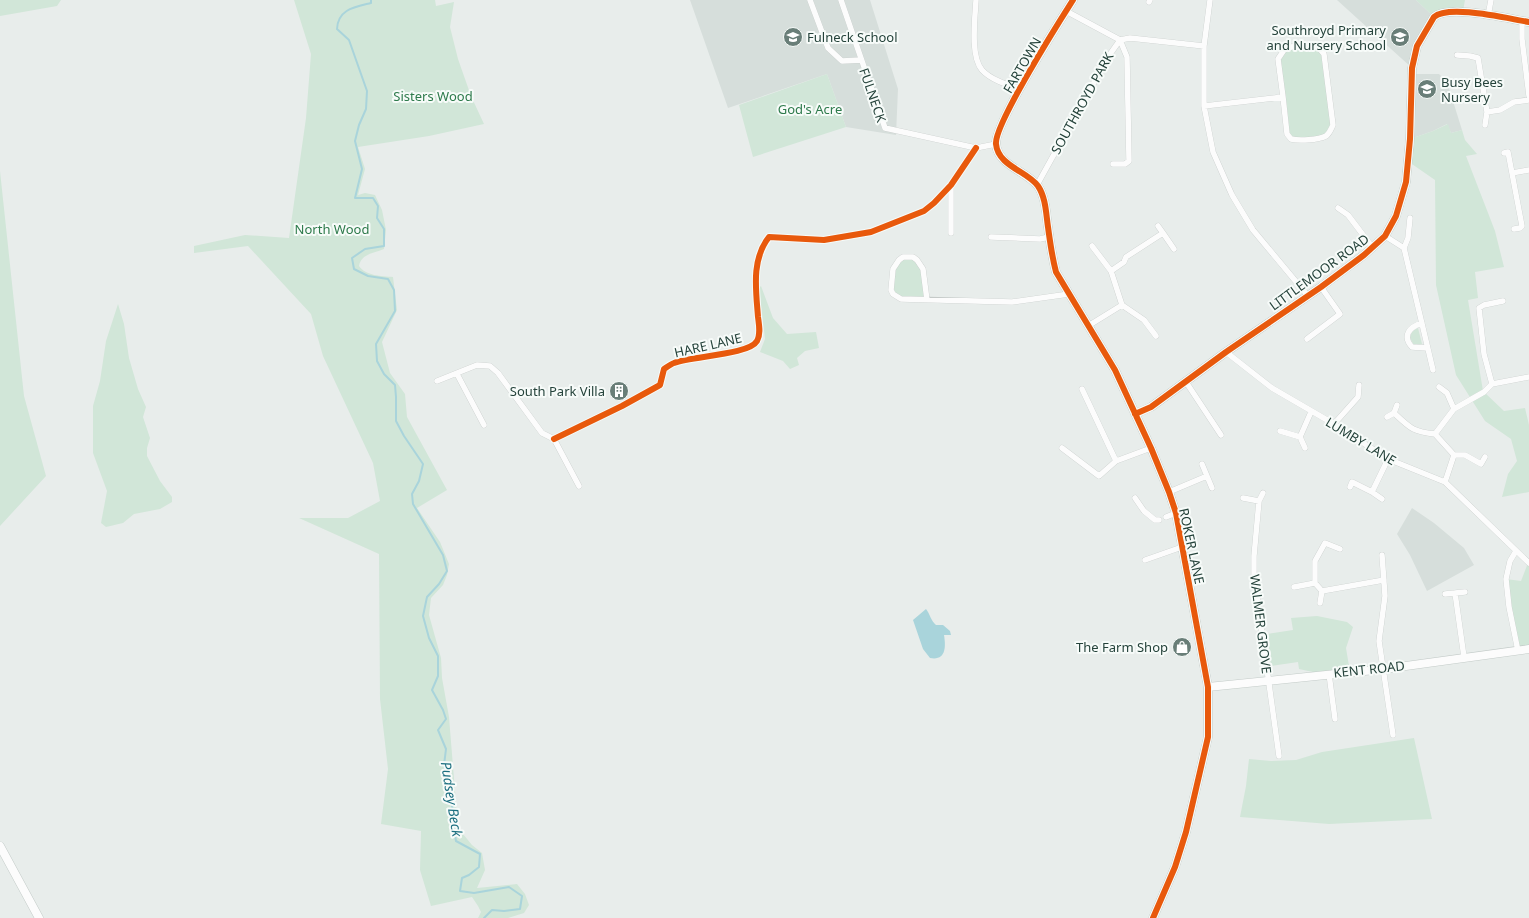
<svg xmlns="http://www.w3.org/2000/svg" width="1529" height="918" font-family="'Noto Sans',sans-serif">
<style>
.built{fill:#d6dedb}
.green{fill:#d1e6d8}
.water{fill:#a9d4db}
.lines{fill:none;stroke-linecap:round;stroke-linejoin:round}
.stream{stroke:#a9d4db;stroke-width:2}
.street-casing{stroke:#c5cac8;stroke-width:6}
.secondary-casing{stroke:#c3cbc8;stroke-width:9}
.street{stroke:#fcfcfc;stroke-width:5.5}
.secondary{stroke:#fcfcfc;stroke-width:8}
.cycleway-casing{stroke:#f7fbf9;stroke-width:8}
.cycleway{stroke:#e8590c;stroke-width:6}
.labels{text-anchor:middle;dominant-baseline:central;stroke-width:4;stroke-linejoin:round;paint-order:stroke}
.poi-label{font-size:13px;fill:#24423a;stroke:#f7fbf9;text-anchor:end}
.street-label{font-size:13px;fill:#24423a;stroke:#f7fbf9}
.park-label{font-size:13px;fill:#2d7a4b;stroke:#f7fbf9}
.water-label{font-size:14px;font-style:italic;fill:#1c6f80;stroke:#f7fbf9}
</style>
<rect width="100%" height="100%" fill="#e8edeb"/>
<path class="built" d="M690,0H870L898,89L896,135L846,127L827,74L728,108Z
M1337,0H1416L1434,17L1426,30L1412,68Z
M1412,74H1439L1447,82L1462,130L1451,133L1447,124L1433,131L1410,139Z
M1412,508L1434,523L1464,548L1474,565L1427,591L1410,555L1397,534Z"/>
<path class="green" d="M0,0H61L57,6L0,16Z
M294,0H435L436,6L454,2L450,27L458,59L471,96L484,124L429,136L358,147L365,169L358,195L365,193L375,195L382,210L386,230L384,249C374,253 361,254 359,266C366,276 381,276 393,277L397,310L382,342L390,373L405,394L407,417L447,490L417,508L440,542L449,564L447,575L443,585L431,598L429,615L441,658L442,678L449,717L458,828L472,845L482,853L485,870L477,888L517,884L525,894L529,905L524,913L508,918H478L481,912L478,906L472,897L431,906L420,870L421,831L381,824L388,769L380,699L379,554L299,518H348L380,501L373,463L323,356L311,314L248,246L194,253V246L245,235L289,238L306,118L311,54Z
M1416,0H1465L1463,11L1434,17Z
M1308,44L1324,54L1333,125L1325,136L1297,141L1287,134L1278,59L1284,50Z
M827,74L846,127L753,157L739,105Z
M1448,124L1451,133L1462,130L1465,140L1477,154L1466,156L1495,231L1504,267L1475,272L1478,298L1468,300L1483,391L1504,411L1525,408L1529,425V492L1502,497L1508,474L1517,461L1511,439L1485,421L1456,375L1436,285L1435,180L1409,162L1410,139L1433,131Z
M0,171L24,396L46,476L0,526Z
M908,257L921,264L927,300L901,299L893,294L895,264Z
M761,286L773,318L787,334L816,332L819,348L805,351L797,358L799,365L790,369L783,361L760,352L765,339L759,288Z
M118,304L124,324L129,358L138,389L146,407L143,417L150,438L147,448V456L160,481L172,497V502L160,509L134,514L123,523L106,527L101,523L107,491L93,453V406L100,381L106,341Z
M1418,328L1422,344L1414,345L1410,338L1412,331Z
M1528,563H1529V649L1518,651L1506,579L1521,581Z
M1317,616L1347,622L1353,627L1346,648L1350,672L1322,674L1299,669L1298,662L1271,666L1267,634L1293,630L1291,618Z
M1414,738L1432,819L1329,824L1240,817L1246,786L1249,759L1271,761L1296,760L1322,752Z"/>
<path class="water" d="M926,609C930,614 931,621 936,625H943L950,631L951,635H944C946,647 946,661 930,658L923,649L913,620Z"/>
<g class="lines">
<path class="stream" d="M371,0V3C355,7 338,9 337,29L349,40L367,91L366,109L359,125L355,141L362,169L355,198H373L378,206L377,218L384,229V246L365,249L352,258L354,269L368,276L388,279L394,290L395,311L376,344L377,361L384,374L395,385L396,397V421L404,436L423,464L419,481L412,494L413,504L443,555L447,571L439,584L427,597L423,616L429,638L438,656V676L432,690L443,710L446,719L438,730L446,749L444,765L452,802L453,824L456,841L480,854L479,867L469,875L462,878L460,891L474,893L509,887L522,896L520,909L504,911L492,910L484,918"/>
<defs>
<path id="street" d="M810,0L828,48L842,61L861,60
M841,0L885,128L976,148L996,144
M976,0C975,18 970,56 982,70C991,80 1008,85 1020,89
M1210,0L1204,46V106L1213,152L1232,195L1253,230L1308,296
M1149,2L1150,0
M1066,11L1120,40
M1488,16L1491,0
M1522,21V39L1529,96
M1120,40L1130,38L1204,46
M1457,55L1470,56L1478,58L1487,112L1500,110L1514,102L1529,100
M1204,106L1283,97L1278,59L1284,50L1294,46L1308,44L1318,47L1324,54L1333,125C1331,129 1330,133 1326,136C1318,140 1299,141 1291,139L1287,134L1283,97
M1485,125L1487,112
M1504,153L1508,152L1522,226L1520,228L1514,229
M1113,164H1125L1129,161L1127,57L1120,40
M1512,173L1529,170
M1037,185L1108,57L1120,40
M1338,208L1348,215L1373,248
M1158,226L1163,233
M951,233V185
M1385,236L1404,248L1433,370
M991,237L1040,239L1049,237
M1092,246L1111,271L1122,305L1144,320L1156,336
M1404,248L1408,238L1410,218
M1111,271L1124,262L1126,257L1163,233L1174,249
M927,300L923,269L917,260L913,257H903L899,260L893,269L891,290L893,294L901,299L1012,302L1069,294
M1422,323C1409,327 1402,336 1412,347L1427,348
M1088,326L1122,305
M1307,339L1340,314L1321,287
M1226,352L1272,388L1334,424L1388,459L1445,482L1529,563
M457,374L484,425
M437,381L477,365L490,366L498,373L542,433L554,439
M1186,382L1221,435
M1492,384L1484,354L1479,308L1484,305L1503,301
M1439,387L1447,393L1454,409
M1082,389L1116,461
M1397,405L1394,413C1410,428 1413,432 1435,434L1454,455L1445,482
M1387,417L1394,413
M1334,424L1358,397L1359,385
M1280,431L1300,437L1311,412
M1435,434L1454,409L1484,392L1492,384L1529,377
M1300,437L1305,448
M554,439L622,406L660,385L664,369C667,367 671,364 674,363C691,356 749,355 757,341C761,334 759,325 758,317C756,290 751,260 769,237L824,240L871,232L924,211L934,203L951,185L976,148
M554,439L579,486
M1062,448L1099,476L1116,461L1151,448
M1454,455H1465L1481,464L1485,457
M1207,476L1212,488
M1350,487L1352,482L1372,492L1388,459
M1169,492L1207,476L1202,464
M1372,492L1382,499
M1263,493L1259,501L1254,556V575L1279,756
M1135,498L1144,511L1155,520H1159
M1243,498L1259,501
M1166,517L1176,513
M1340,549L1325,543L1315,561V583L1322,591L1384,580
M1516,551L1510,561L1506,579L1509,607L1518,651
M1382,555L1385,596L1379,641L1393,735
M1145,560L1182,547
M1294,587L1315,583
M1445,594L1455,593
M1320,603L1322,591
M1464,657L1455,593L1465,592
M1329,674L1335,719"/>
<path id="secondary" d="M1073,0C1059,22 994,125 996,144C998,166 1027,171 1038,186C1046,198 1046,214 1048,227C1050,242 1052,257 1056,272L1115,370L1151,448L1169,492L1176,513L1208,687V737L1186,832L1175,867L1153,918
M1135,414L1151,407L1226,352L1321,287L1364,255L1385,236L1396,216L1406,182L1410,139L1412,68L1417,46L1434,17C1449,4 1509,19 1529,22
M1208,687L1384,669L1529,649
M0,846L39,918"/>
</defs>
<use href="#street" class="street-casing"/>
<use href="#secondary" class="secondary-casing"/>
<use href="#street" class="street"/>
<use href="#secondary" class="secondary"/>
<defs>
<path id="cycleway" d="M1073,0C1059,22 994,125 996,144C998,166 1027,171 1038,186C1046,198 1046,214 1048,227C1050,242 1052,257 1056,272L1115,370L1151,448L1169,492L1176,513L1208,687V737L1186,832L1175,867L1153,918
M1135,414L1151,407L1226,352L1321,287L1364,255L1385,236L1396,216L1406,182L1410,139L1412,68L1417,46L1434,17C1449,4 1509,19 1529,22
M554,439L622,406L660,385L664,369C667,367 671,364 674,363C691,356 749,355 757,341C761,334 759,325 758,317C756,290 751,260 769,237L824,240L871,232L924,211L934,203L951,185L976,148"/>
</defs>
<use href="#cycleway" class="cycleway-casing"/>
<use href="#cycleway" class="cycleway"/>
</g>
<defs>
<symbol id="school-disc" viewBox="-11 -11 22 22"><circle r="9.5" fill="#697e78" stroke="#f7fbf9"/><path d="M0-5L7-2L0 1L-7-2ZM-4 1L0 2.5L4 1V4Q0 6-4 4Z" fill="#fff"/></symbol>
<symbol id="building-disc" viewBox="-11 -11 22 22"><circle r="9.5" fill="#697e78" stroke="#f7fbf9"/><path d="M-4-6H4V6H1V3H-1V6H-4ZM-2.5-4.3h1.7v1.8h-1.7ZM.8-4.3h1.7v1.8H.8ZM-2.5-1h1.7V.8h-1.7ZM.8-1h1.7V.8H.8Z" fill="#fff"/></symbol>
<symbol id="shop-disc" viewBox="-11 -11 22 22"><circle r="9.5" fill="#697e78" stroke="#f7fbf9"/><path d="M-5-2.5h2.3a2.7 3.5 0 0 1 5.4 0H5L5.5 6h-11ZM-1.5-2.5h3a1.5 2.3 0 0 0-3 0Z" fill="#fff"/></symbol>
</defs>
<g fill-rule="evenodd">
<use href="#school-disc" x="782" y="26" width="22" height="22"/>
<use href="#school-disc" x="1389" y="26" width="22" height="22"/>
<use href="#school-disc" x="1416" y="78" width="22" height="22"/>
<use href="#building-disc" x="608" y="380" width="22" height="22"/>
<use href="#shop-disc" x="1171" y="636" width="22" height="22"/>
</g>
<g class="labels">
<g class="poi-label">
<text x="1386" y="30">Southroyd Primary<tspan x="1386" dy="15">and Nursery School</tspan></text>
<text x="807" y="37" text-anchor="start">Fulneck School</text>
<text x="1441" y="82" text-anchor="start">Busy Bees<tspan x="1441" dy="15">Nursery</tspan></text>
<text x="605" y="391">South Park Villa</text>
<text x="1168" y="647">The Farm Shop</text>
</g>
<g class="street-label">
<text transform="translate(1022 65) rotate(-60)">FARTOWN</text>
<text transform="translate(873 95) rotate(71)">FULNECK</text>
<text transform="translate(1082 103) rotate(-61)">SOUTHROYD PARK</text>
<text transform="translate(1319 272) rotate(-36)">LITTLEMOOR ROAD</text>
<text transform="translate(708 345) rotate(-13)">HARE LANE</text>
<text transform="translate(1361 441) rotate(31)">LUMBY LANE</text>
<text transform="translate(1192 546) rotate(78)">ROKER LANE</text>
<text transform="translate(1261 624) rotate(83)">WALMER GROVE</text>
<text transform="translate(1369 669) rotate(-6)">KENT ROAD</text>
</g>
<g class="park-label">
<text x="433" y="96">Sisters Wood</text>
<text x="810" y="109">God's Acre</text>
<text x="332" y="229">North Wood</text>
</g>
<g class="water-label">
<text transform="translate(452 799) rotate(81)">Pudsey Beck</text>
</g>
</g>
</svg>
